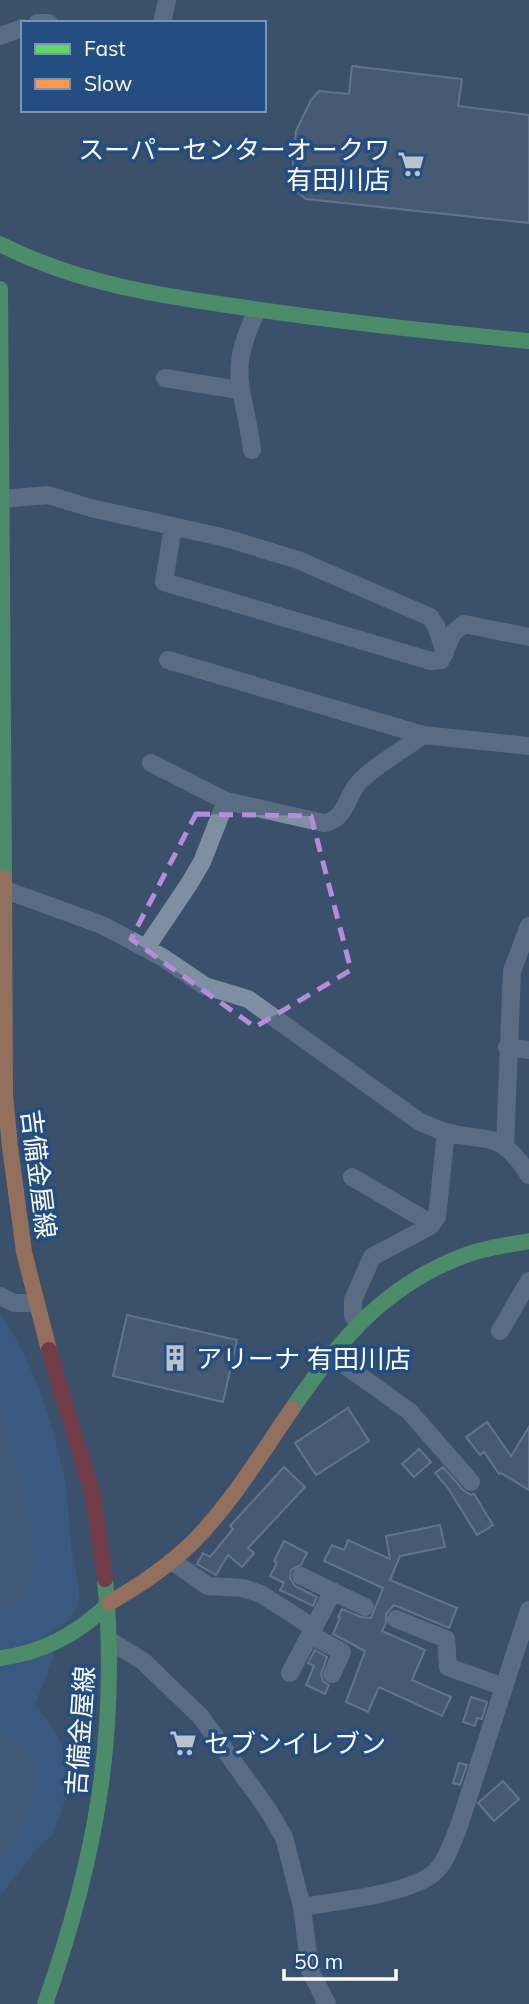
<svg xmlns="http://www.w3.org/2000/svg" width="529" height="2004" font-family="Mulish,'Noto Sans JP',sans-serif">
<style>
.green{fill:#386499}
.water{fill:#476489}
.building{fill:#55677e;stroke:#93a0b1;stroke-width:2}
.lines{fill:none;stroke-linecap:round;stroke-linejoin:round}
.street{stroke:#7f8fa2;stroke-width:18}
.fast{stroke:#63d668;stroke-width:16}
.slow{stroke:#ff974d;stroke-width:16}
.jam{stroke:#b3261e;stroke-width:16}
.marked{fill:none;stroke:#b68bdc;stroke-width:5;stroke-dasharray:14 9;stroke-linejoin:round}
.labels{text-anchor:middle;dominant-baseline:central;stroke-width:7;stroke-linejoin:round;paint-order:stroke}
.poi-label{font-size:26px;fill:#fff;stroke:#244d82;text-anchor:start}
.street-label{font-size:26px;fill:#fff;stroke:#244d82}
</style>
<rect width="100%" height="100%" fill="#3a506c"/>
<path class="green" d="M0,1313C31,1357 52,1419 63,1471C69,1496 68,1521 71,1546C73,1564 82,1586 78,1604C74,1617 65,1625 53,1631V1659L35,1705L54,1729L67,1757L68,1793L52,1837L42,1843L0,1896Z"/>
<path class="water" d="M0,1408C12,1439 42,1556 32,1584C28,1599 14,1608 0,1611Z
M0,1730C12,1737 27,1746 33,1760C46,1792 19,1837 0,1862Z"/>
<path class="building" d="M352,66L462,79L458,106L529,115V223L306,199L291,187L296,131L311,100L319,91L349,94Z
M127,1315L237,1340L223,1402L113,1376Z
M348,1408L369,1441L316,1475L295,1443Z
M487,1422L511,1456L529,1427V1490L501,1473L499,1474L484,1452L480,1455L466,1437Z
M419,1449L431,1462L414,1477L402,1464Z
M284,1467L305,1487L248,1548L254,1553L242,1567L228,1555L216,1575L197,1564L203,1553L210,1557L233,1529L230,1526Z
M443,1467L463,1490L471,1495L474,1494L493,1525L477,1535L448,1488L435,1473Z
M440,1525L445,1547L400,1556L390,1580L457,1608L449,1628L394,1605L386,1614V1623L382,1631L425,1650L412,1680L451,1697L442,1716L379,1687L368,1712L346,1702L365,1651L333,1634L340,1618L338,1617L342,1609L361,1617L371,1618L383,1588L324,1561L332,1545L344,1550L348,1540L390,1559L386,1536Z
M284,1541L307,1553L301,1565L291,1570L290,1578L295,1586L317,1597L313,1606L280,1590L284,1583L270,1576L277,1563L274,1561Z
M315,1650L327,1657L321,1674L323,1681L329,1685L325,1694L306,1685L314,1666L308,1663Z
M471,1697L487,1702L482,1719L477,1718L475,1726L463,1722Z
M459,1763L467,1765L460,1785L453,1783Z
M503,1781L519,1799L494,1821L478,1803Z"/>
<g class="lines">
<path class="street" d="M37,23H49
M162,23L167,0
M0,36L23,28
M165,378L239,390
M252,450C244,387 226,373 257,311
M2,499L48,495L91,508L226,538L298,560L430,617L436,626L445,653
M173,526L164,582L431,661L441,660L453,633L464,624L529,637
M168,660L423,735L529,746
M151,763L226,801L324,823C347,820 346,794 361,780C379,763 403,750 423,735
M0,888L102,925L162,957L205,986L248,999L420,1122C428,1125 437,1130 446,1132C491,1144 498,1128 529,1175
M146,948L189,884L202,862L226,801
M507,1047L529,1050
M505,1146L512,971L529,926
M352,1177L432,1224
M0,1296L14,1303H35
M357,1321L353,1316V1300L372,1257L430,1226L437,1217L446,1132
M500,1331L529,1281
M329,1354L409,1411L471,1482
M172,1561L208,1586L243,1588L261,1594L314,1628
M301,1576L365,1607
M396,1619L446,1639L448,1667L504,1687
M311,1635L342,1652L332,1674
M110,1641L143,1661L201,1717L266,1807L284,1837L302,1907L310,1970L327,2004
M290,1673L333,1591
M302,1907C336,1901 415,1894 437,1870C448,1858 453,1840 459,1826L529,1610"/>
<path class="fast" d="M0,244C78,284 162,296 247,308C342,322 434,332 529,341
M0,289L4,878
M292,1409C339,1340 386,1284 466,1255C485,1248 508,1245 529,1241
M0,1658C43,1653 76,1634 108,1605
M45,2004C96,1859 119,1733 105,1579"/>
<path class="slow" d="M4,878L5,1095L10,1147L24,1252L49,1350
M109,1603C139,1586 167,1567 192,1543C231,1504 261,1454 292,1409"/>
<path class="jam" d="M49,1350L93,1496L105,1579"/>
</g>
<path d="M0 0H529V2004H0ZM196,814L311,816L351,970L255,1027L131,939Z" fill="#3a506c" fill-opacity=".55" fill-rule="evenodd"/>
<path class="marked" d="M196,814L311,816L351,970L255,1027L131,939Z"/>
<defs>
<symbol id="supermarket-bare" viewBox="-9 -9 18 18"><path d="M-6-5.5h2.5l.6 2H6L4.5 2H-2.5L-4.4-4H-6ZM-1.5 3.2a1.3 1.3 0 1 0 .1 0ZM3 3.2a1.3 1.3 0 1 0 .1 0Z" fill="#bac2cc" stroke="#244d82" stroke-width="2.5" paint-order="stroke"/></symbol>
<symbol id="building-bare" viewBox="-9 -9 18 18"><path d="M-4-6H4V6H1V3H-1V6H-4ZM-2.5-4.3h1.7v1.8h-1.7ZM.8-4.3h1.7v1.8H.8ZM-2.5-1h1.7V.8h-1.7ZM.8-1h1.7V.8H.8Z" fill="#bac2cc" stroke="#244d82" stroke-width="2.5" paint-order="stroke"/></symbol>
</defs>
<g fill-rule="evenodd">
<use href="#supermarket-bare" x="392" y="145" width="38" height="38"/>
<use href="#building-bare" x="156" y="1339" width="38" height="38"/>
<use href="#supermarket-bare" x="164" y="1724" width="38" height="38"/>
</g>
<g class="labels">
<g class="poi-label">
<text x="390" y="149" text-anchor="end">スーパーセンターオークワ<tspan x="390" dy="30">有田川店</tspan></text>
<text x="196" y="1358">アリーナ 有田川店</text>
<text x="204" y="1743">セブンイレブン</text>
</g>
<g class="street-label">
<text transform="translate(39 1174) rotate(83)">吉備金屋線</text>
<text transform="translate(80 1731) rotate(-86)">吉備金屋線</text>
</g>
</g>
<rect x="21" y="21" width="245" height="91" fill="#244d82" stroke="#7c94b4" stroke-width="2"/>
<rect x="35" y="44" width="35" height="10" fill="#63d668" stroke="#7c94b4" stroke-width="2"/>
<text x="84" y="56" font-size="21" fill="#ffffff">Fast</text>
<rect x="35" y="79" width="35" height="10" fill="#ff974d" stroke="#7c94b4" stroke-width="2"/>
<text x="84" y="91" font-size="21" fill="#ffffff">Slow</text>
<path d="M284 1969v10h112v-10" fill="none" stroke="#ffffff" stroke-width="3.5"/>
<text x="294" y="1969" font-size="21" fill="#ffffff" stroke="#244d82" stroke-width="5" paint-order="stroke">50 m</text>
</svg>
